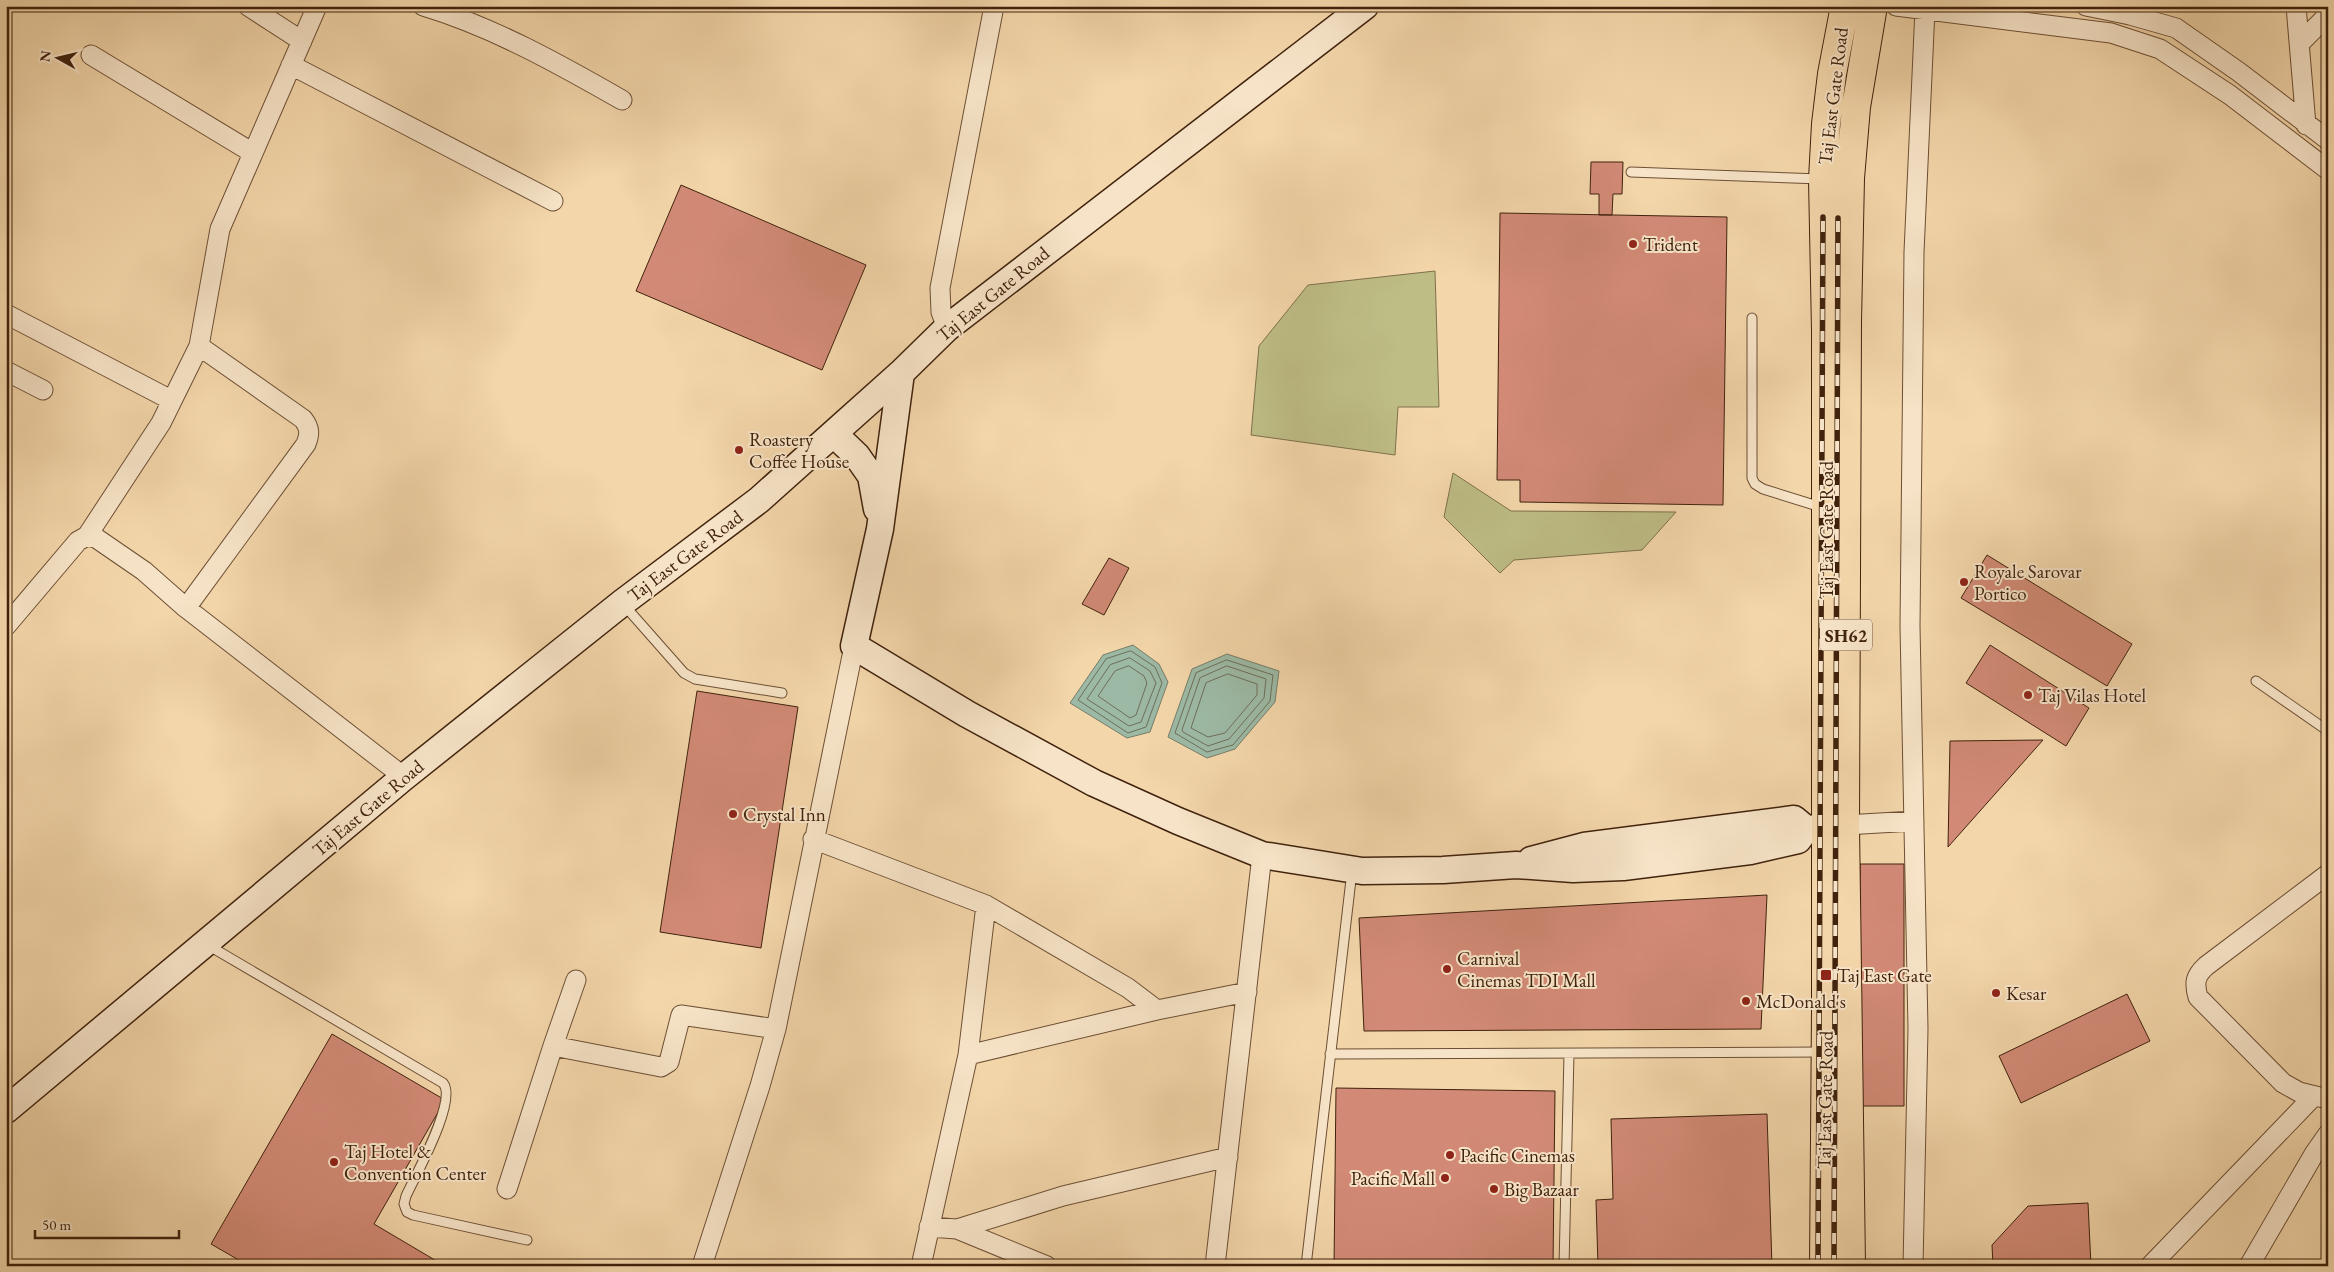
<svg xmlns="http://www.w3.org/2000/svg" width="2334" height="1272" font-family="'EB Garamond',serif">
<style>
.green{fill:#bebd86;stroke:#7f704a}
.water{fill:#9cb9a5;stroke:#777d68}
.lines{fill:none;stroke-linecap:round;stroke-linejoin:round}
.shore{stroke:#6e6e59;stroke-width:1}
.building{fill:#d28a76;stroke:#40220d}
.service-casing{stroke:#6d4f34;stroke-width:11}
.minor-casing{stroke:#6d4f34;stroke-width:21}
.secondary-casing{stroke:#40220d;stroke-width:29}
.primary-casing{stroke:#40220d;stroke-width:30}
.service{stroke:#f7e4c8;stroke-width:9}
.minor{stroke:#f7e4c8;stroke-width:19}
.secondary{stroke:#f7e4c8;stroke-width:26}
.primary{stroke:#f3d6aa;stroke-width:28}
.rail-casing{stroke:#40220d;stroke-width:5.5}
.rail{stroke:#f7e4c8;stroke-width:4;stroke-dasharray:11;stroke-linecap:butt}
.poi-dot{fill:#8f2418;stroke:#f7e4c8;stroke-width:2}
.labels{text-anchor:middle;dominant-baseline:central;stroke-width:4;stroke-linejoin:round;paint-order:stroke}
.shield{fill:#f7e4c8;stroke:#775c45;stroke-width:1}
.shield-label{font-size:18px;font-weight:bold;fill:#40220d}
.street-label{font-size:19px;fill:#40220d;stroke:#f7e4c8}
.poi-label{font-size:19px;fill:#40220d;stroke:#f7e4c8;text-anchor:start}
</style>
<rect width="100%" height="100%" fill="#f3d6aa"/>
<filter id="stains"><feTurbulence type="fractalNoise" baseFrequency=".004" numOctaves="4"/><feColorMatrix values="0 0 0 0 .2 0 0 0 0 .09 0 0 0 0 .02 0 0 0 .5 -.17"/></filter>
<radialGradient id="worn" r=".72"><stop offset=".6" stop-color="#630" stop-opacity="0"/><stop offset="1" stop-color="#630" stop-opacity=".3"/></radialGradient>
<path class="green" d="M1435,271L1439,407H1398L1395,455L1251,435L1259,346L1308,285Z
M1453,473L1511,511L1676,512L1642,550L1514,560L1500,573L1444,517Z"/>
<path class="water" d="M1133,645L1159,664L1168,682L1150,732L1127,738L1070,703L1103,655Z
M1227,654L1279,671L1275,702L1235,749L1207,758L1168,737L1192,669Z"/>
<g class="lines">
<path class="shore" d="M1131,651L1155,667L1162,683L1146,727L1128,733L1078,700L1106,659Z
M1130,658L1150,671L1156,683L1141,722L1129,726L1087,699L1110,665Z
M1227,660L1273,675L1270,701L1233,745L1207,752L1175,733L1196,673Z
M1129,666L1144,676L1147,683L1136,715L1130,718L1098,696L1115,671Z
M1227,666L1266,679L1264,698L1229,739L1208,746L1183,732L1182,730L1200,678Z
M1228,674L1257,684V695L1225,733L1208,737L1191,728L1206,683Z"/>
</g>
<path class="building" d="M1591,162H1623L1622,194H1613L1612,215H1599V194H1590Z
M681,185L866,265L822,370L636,291Z
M1500,213L1727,217L1723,505L1520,502V480H1497Z
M1987,555L2132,644L2107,686L1961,598Z
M1109,558L1129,568L1104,615L1082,604Z
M1990,645L2089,708L2066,746L1966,683Z
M697,691L798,707L761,948L660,932Z
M2043,740L1948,847L1950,741Z
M1860,864H1904V1106H1859Z
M1767,895L1761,1029L1364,1031L1359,918Z
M2127,994L2150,1041L2021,1103L1999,1056Z
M332,1034L445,1100L374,1224L445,1266H249L211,1244Z
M1336,1088L1555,1091L1553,1266H1334Z
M1767,1114L1772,1266H1598L1596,1200L1613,1199L1611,1119Z
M2088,1203L2091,1266H1993L1992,1245L2028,1206Z"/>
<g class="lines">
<defs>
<path id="service" d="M1631,172L1821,179
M1752,318V478L1755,484L1763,489L1824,508
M624,605L684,673L695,679L782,693
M2256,681L2328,731
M206,944L443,1083C458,1100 415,1176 406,1196L404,1204L407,1212L413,1215L527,1240
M1330,1054L1823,1052
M1306,1266L1352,871
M1564,1266L1569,1054"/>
<path id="minor" d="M248,6L302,41
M423,6C493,27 559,64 622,100
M1896,6L2111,33L2160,49L2230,95L2328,170
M2086,6L2130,15L2176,28L2239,72L2328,140
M2296,6L2306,125
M2300,43L2328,15
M91,55L253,153
M291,65L553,201
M6,314L171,400
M947,328L941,312L940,288L994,6
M6,371L43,390
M87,536L161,423L199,346L220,229L317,6
M186,608L306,444C310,434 310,428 303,419L199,346
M6,626L78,541L87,536L96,538L144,571L186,608L404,777
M1845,825L1914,821
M813,839L986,905L1128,988L1157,1010
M2328,874L2206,966C2195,976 2194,983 2198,997L2283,1083L2299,1092L2328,1099
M553,1046L576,980
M968,1055L986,905
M507,1189L553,1046L661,1067L669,1062L681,1015L776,1029
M929,1227L957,1229L1047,1266
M957,1229L1063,1196L1228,1157
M702,1266L760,1086L776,1029L854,646
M921,1266L968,1055L1157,1010L1247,992
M1215,1266L1262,855
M1913,1266L1918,1029L1910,626L1914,252L1925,9
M2150,1266L2313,1097
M2249,1266L2314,1154L2328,1134"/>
<path id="secondary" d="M901,373L880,529L854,646L967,714L1094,783L1178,821L1262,855L1362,871L1443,870L1516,865L1573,869L1623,867L1750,851L1798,840L1806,829
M834,434L857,456L871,476L877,509
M1531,860L1584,846L1794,819L1806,829L1822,828
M6,1110L404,777L622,603L759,500L901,373L947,328L1365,6"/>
<path id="primary" d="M1824,1266L1826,1011V331L1823,179L1826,124L1832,74L1845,6
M1851,1266L1845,825L1847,322L1850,178L1856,107L1873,6"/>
</defs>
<use href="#service" class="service-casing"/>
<use href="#minor" class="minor-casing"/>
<use href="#secondary" class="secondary-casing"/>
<use href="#primary" class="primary-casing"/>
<use href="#service" class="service"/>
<use href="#minor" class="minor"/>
<use href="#secondary" class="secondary"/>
<use href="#primary" class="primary"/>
<defs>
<path id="rail" d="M1818,1266L1823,217
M1834,1266L1838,218"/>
</defs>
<use href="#rail" class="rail-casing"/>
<use href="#rail" class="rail"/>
</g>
<g class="poi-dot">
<circle cx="1633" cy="244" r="5"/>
<circle cx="739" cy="450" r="5"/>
<circle cx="1964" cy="582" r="5"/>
<circle cx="2028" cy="695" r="5"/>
<circle cx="733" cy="814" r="5"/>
<circle cx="1447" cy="969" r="5"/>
<rect x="1820" y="969" width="12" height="12" rx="2.5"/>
<circle cx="1996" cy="993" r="5"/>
<circle cx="1746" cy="1001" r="5"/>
<circle cx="1450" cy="1155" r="5"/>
<circle cx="334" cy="1162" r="5"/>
<circle cx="1445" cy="1178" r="5"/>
<circle cx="1494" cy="1189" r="5"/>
</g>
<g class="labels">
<rect class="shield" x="1820" y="619.5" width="52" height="31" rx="4"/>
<g class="shield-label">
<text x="1846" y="635">SH62</text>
</g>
<g class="street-label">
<text transform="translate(1833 96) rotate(-83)">Taj East Gate Road</text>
<text transform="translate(993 294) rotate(-39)">Taj East Gate Road</text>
<text transform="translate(1826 530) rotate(-90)">Taj East Gate Road</text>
<text transform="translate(685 556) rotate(-37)">Taj East Gate Road</text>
<text transform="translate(368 808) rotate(-40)">Taj East Gate Road</text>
<text transform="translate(1825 1100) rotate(-89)">Taj East Gate Road</text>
</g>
<g class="poi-label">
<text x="1643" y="244">Trident</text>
<text x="749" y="439">Roastery<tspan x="749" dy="22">Coffee House</tspan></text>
<text x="1974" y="571">Royale Sarovar<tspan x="1974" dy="22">Portico</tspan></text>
<text x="2038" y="695">Taj Vilas Hotel</text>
<text x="743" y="814">Crystal Inn</text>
<text x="1457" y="958">Carnival<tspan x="1457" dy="22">Cinemas TDI Mall</tspan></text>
<text x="1837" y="975">Taj East Gate</text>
<text x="2006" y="993">Kesar</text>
<text x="1756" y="1001">McDonald's</text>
<text x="344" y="1151">Taj Hotel &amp;<tspan x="344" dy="22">Convention Center</tspan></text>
<text x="1460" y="1155">Pacific Cinemas</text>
<text x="1435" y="1178" text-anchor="end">Pacific Mall</text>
<text x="1504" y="1189">Big Bazaar</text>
</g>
</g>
<rect width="2334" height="1272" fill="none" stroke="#f3d6aa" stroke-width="25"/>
<rect x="8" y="8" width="2319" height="1257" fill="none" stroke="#40220d" stroke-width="2.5"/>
<rect x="12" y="12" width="2309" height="1247" fill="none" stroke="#40220d"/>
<g transform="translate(58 58) rotate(278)" stroke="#f7e4c8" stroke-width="4" paint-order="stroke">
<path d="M0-4L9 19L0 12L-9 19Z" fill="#40220d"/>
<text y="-8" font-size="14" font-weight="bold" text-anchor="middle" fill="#40220d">N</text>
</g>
<path d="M35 1230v8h144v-8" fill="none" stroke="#40220d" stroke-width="2.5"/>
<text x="42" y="1230" font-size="15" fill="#40220d" stroke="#f7e4c8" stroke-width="4" paint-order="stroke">50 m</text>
<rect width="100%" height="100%" filter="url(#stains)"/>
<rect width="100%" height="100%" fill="url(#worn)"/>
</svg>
